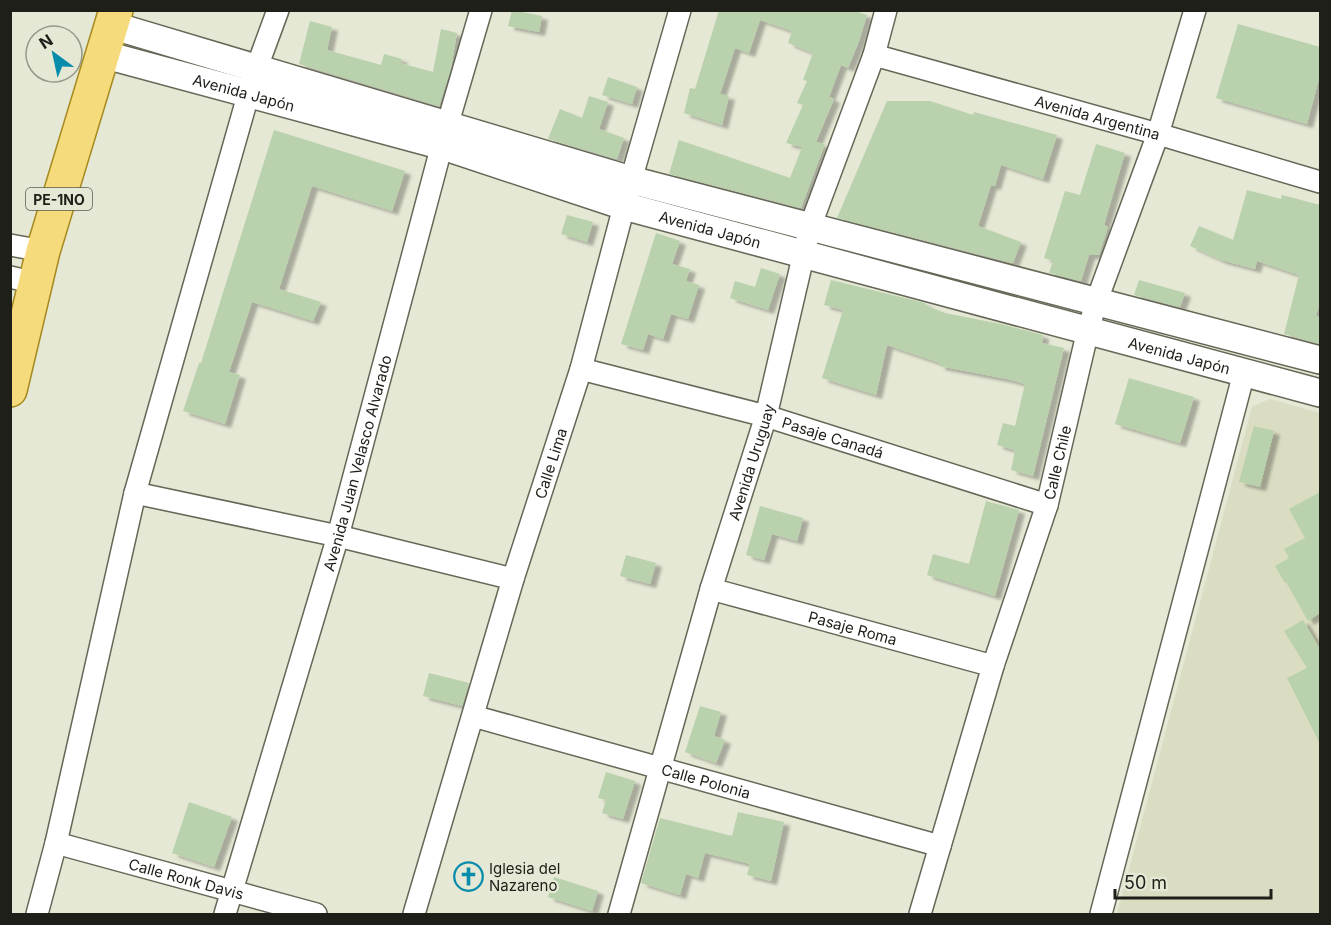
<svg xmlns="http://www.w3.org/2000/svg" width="1331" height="925" font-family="Inter,sans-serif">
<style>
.built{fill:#daddc2}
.building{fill:#b9d1ac;filter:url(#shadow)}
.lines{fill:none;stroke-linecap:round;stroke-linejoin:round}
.minor-casing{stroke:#656757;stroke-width:24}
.tertiary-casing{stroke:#656757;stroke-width:30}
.primary-casing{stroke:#a68a20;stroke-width:36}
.minor{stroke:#fff;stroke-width:21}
.tertiary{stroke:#fff;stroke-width:27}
.primary{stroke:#f6db7c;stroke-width:33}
.labels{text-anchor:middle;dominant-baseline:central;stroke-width:4.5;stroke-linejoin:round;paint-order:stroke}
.shield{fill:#e5e8d4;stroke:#5a5b50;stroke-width:1.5}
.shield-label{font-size:14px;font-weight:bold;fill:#1e1f18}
.street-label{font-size:15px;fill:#1e1f18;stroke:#e5e8d4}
.poi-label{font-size:15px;fill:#1e1f18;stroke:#e5e8d4;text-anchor:start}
</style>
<defs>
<filter id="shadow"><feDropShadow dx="6" dy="4" stdDeviation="1.5" flood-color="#0004"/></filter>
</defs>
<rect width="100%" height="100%" fill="#e5e8d4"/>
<path class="built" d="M1270,399L1320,413V914H1117L1252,407Z"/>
<path class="building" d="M512,10L542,16L539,32L508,26Z
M719,10H852L867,15L859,41L848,68L841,65L829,97L834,99L816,142L825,144L801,208L669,174L679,140L790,178L802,147L786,143L803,105L797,103L807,81L803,80L813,53L788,43L792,31L760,20L749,53L735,48L720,94L729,96L722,125L684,113L690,88L695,89Z
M310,21L332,27L327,50L381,65L384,54L402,59L400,63L433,72L441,29L457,33L451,68L439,106L299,64Z
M1238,24L1320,47V75L1307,124L1216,98Z
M608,77L637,87L632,104L602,95Z
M589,96L608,102L599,129L624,138L617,159L548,139L560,109L582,118Z
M887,101H930L973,115L974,112L1057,135L1043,179L1001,165L995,186L991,185L978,226L1021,242L1013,263L837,218Z
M274,130L405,171L392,211L312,186L279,289L321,302L313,321L252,302L229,372L240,375L225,424L183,411L199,363H201Z
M1096,144L1125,153L1104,225L1108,227L1099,255H1089L1081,281L1049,273L1053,261L1044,258L1065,191L1080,195Z
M1247,190L1281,199L1282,195L1320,205V302L1316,316L1320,317V344L1284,334L1299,275L1257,261L1255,269L1221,260L1190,246L1199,226L1233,240Z
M567,215L593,222L587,242L561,234Z
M656,233L680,241L672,264L690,269L686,281L699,285L688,319L671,314L663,339L648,334L643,350L621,344Z
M761,268L780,274L768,310L730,298L735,281L755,287Z
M831,280L925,303L927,306L945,313L1001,324L1043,335L1042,343L1064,348L1033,476L1011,470L1015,450L997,445L1003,423L1015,426L1025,384L1007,379L939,366L940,363L887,345L876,395L822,378L843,310L824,305Z
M1139,280L1185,293L1180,307L1134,295Z
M1129,378L1194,397L1180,443L1115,424Z
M1254,426L1274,431L1260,487L1239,482Z
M1320,492V613L1308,621L1286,582L1285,583L1275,566L1289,558L1284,549L1305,538L1289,509Z
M986,501L1019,510L995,596L927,575L933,554L969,564Z
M760,506L803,518L797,541L772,534L764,560L746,555Z
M626,555L656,563L650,584L620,576Z
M1303,620L1320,649V744L1287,678L1307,668L1284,631Z
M429,673L469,683L462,706L423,696Z
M700,706L721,712L714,736L725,740L716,763L685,752Z
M606,772L635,781L623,819L602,813L606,800L598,798Z
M189,802L232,817L214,867L172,853Z
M738,812L784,822L771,881L747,875L750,864L705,853L698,878L686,874L680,895L641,883L660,818L732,836Z
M554,877L598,891L592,911L548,897Z"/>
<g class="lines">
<defs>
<g id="minor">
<path id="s1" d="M874,55L1158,134L1320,182"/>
<path d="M10,245L43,251"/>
<path d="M10,277L35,283"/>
<path id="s2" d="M581,369L766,416L1047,505"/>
<path d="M135,493L338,536L513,579"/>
<path id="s3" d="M711,589L993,666"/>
<path id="s4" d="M473,716L940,846"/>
<path id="s5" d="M56,843L316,914"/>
<path d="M37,914L56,843L135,493L253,78L278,10"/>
<path id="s6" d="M225,914L338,536L447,126L481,10"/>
<path id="s7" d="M414,914L513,579L581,369L631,180L680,10"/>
<path id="s8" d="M619,914L711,589L766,416L810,227L874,55L886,10"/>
<path id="s9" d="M920,914L993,666L1047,505L1088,330L1097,300L1158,134L1195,10"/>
<path d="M1101,914L1244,373"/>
</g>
<g id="tertiary">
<path d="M111,25L631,180L1320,360"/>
<path id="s10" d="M102,54L443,146L624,206L1320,393"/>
</g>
<path id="primary" d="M10,390L43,251L116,10"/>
</defs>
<use href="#minor" class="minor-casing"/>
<use href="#tertiary" class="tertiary-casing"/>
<use href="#primary" class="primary-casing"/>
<use href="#minor" class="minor"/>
<use href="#tertiary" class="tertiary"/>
<use href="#primary" class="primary"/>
</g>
<defs>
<symbol id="church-ring" viewBox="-11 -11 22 22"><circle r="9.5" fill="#e5e8d4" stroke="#078cac" stroke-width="1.5"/><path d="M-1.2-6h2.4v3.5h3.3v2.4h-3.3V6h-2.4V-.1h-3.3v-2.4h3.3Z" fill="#078cac"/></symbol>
</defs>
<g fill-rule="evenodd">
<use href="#church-ring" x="452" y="860" width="33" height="33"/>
</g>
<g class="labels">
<rect class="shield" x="26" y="188" width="66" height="22" rx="4.5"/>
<g class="shield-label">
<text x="59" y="199">PE-1NO</text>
</g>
<g class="street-label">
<text stroke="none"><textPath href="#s10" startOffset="147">Avenida Japón</textPath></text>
<text stroke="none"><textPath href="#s1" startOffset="232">Avenida Argentina</textPath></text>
<text stroke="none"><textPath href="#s10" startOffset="633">Avenida Japón</textPath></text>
<text stroke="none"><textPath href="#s10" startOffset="1119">Avenida Japón</textPath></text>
<text stroke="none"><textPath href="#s2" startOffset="261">Pasaje Canadá</textPath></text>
<text stroke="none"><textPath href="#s8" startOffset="471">Avenida Uruguay</textPath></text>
<text stroke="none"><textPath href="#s9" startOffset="472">Calle Chile</textPath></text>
<text stroke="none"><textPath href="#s6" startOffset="470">Avenida Juan Velasco Alvarado</textPath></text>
<text stroke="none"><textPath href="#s7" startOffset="471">Calle Lima</textPath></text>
<text stroke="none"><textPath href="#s3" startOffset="147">Pasaje Roma</textPath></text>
<text stroke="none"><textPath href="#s4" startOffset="242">Calle Polonia</textPath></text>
<text stroke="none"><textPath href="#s5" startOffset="135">Calle Ronk Davis</textPath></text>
</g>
<g class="poi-label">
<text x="489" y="868">Iglesia del<tspan x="489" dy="17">Nazareno</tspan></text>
</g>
</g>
<rect width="1331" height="925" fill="none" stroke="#1e1f18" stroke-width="24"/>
<g transform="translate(54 54) rotate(327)"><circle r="28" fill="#e5e8d4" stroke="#959889" stroke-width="1.5"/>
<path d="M0-4.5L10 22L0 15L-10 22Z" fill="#078cac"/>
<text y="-9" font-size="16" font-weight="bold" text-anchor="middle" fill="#1e1f18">N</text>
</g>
<path d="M1115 889v9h156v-9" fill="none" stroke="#1e1f18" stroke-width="3"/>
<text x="1124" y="889" font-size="18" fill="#1e1f18" stroke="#e5e8d4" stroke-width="4.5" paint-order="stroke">50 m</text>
</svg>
